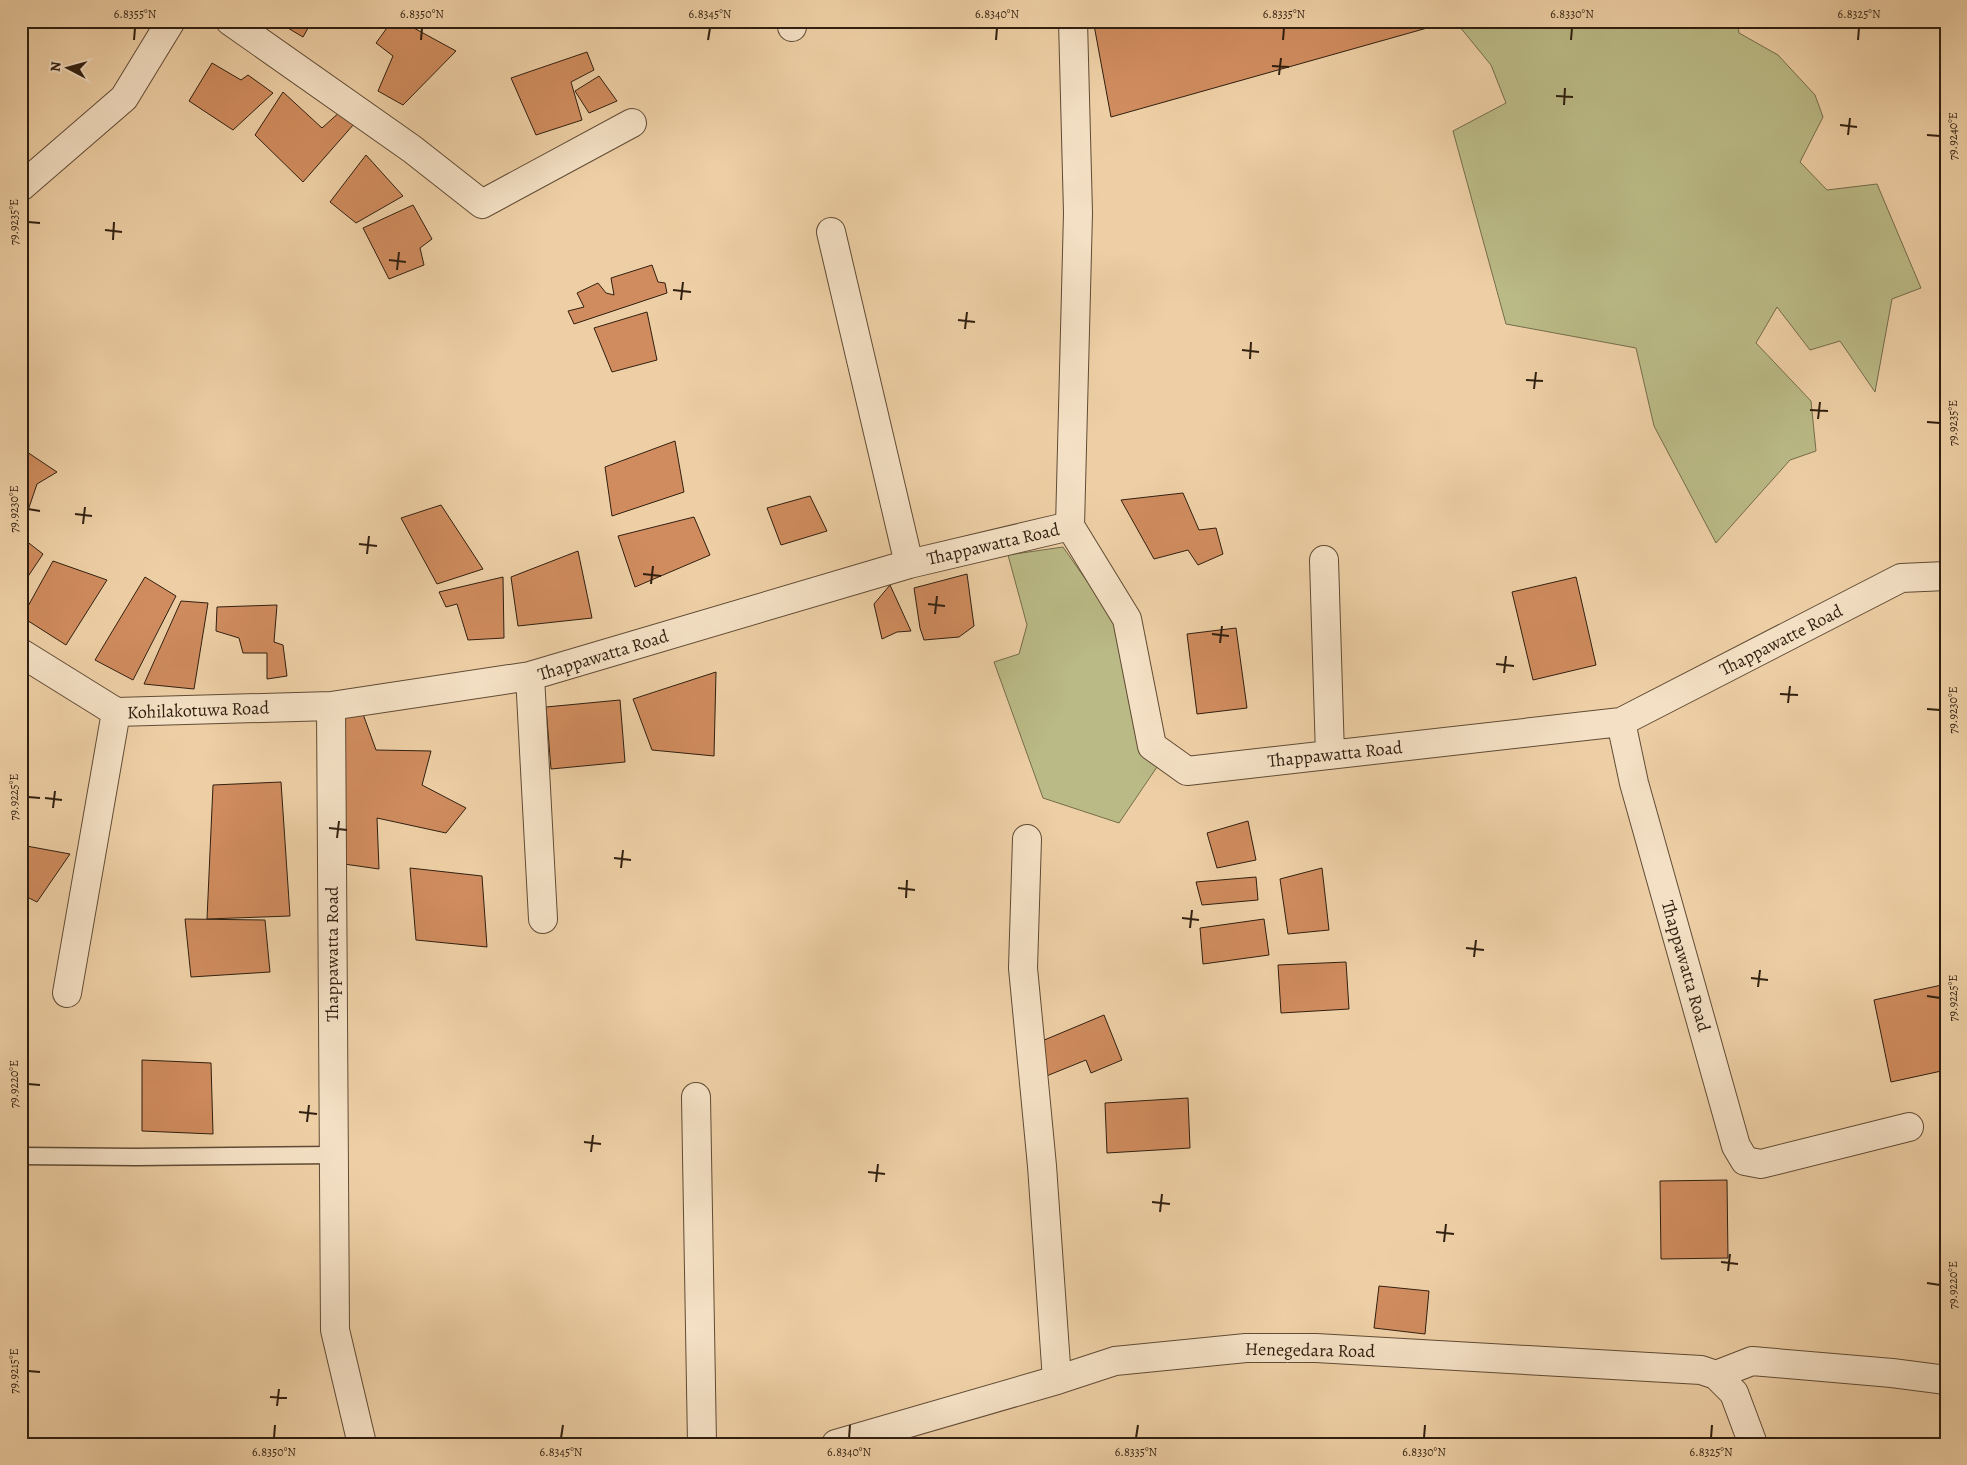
<svg xmlns="http://www.w3.org/2000/svg" width="1967" height="1465" font-family="Alegreya,serif">
<style>
.green{fill:#baba86;stroke:#756c4b}
.building{fill:#d08c5e;stroke:#301f10}
.lines{fill:none;stroke-linecap:round;stroke-linejoin:round}
.service-casing{stroke:#604b35;stroke-width:19}
.minor-casing{stroke:#604b35;stroke-width:30}
.service{stroke:#f4e0c4;stroke-width:16}
.minor{stroke:#f4e0c4;stroke-width:28}
.ticks{fill:none;stroke:#301f10;stroke-width:2}
.labels{text-anchor:middle;dominant-baseline:central;stroke-width:4.5;stroke-linejoin:round;paint-order:stroke}
.street-label{font-size:18px;fill:#301f10;stroke:#f4e0c4}
.neatline{fill:none;stroke:#301f10;stroke-width:2}
.ticks-label{font-size:12px;text-anchor:middle;fill:#301f10}
</style>
<rect width="100%" height="100%" fill="#eecfa5"/>
<filter id="stains"><feTurbulence type="fractalNoise" baseFrequency=".004" numOctaves="4"/><feColorMatrix values="0 0 0 0 .2 0 0 0 0 .09 0 0 0 0 .02 0 0 0 .5 -.17"/></filter>
<radialGradient id="worn" r=".72"><stop offset=".6" stop-color="#630" stop-opacity="0"/><stop offset="1" stop-color="#630" stop-opacity=".3"/></radialGradient>
<path class="green" d="M1455,21H1737L1739,33L1778,55L1815,95L1823,117L1800,162L1827,190L1877,184L1921,288L1892,299L1875,392L1840,341L1810,350L1777,307L1756,343L1811,401L1816,451L1790,460L1716,543L1654,426L1636,348L1506,324L1453,131L1506,103L1491,65Z
M1063,547L1121,630L1157,767L1119,823L1043,798L994,662L1019,654L1027,625L1008,555Z"/>
<path class="building" d="M276,21H312L303,37Z
M392,21H401L456,51L403,105L378,91L393,56L376,43Z
M1109,21H1452L1111,117L1094,25Z
M587,52L594,70L571,82L582,120L536,135L511,78Z
M212,63L241,80L248,75L273,93L233,130L189,101Z
M599,76L617,101L589,113L575,91Z
M283,92L322,128L342,110L354,124L303,182L255,135Z
M366,155L403,196L356,223L330,202Z
M413,205L432,239L420,248L424,265L389,279L363,228Z
M652,265L658,282L665,283L667,293L574,324L568,311L584,307L577,293L598,283L606,293L614,295L611,278Z
M647,312L657,360L612,372L594,328Z
M675,441L684,492L612,516L605,467Z
M21,448L57,472L37,484L21,531Z
M1183,493L1199,530L1216,528L1223,554L1198,565L1188,550L1154,559L1121,500Z
M810,496L827,531L781,545L767,508Z
M441,505L483,569L437,584L401,518Z
M694,517L710,555L635,587L618,536Z
M21,537L43,554L21,587Z
M578,551L592,618L518,626L511,577Z
M53,561L107,580L66,645L22,617Z
M967,574L974,626L959,637L924,640L920,628L914,588Z
M145,577L176,596L133,680L95,660Z
M503,577L504,638L468,640L457,604L446,607L439,592Z
M1576,577L1596,665L1533,680L1512,592Z
M890,585L911,631L897,632L882,639L874,604Z
M181,601L208,603L194,689L144,684Z
M277,605L274,642L283,645L287,676L267,679V653H243L239,638L216,631L217,607Z
M1236,628L1247,708L1197,714L1187,634Z
M716,672L714,756L652,750L633,699Z
M620,700L625,762L551,769L546,707Z
M340,714H363L376,750L431,751L422,785L466,808L446,833L377,818L379,869L344,864Z
M281,782L290,916L207,919L213,785Z
M1248,821L1256,860L1217,868L1207,833Z
M21,845L70,854L37,902L21,894Z
M410,868L482,876L487,947L416,940Z
M1322,868L1329,930L1288,934L1280,879Z
M1256,877L1258,900L1202,905L1196,882Z
M185,919L265,920L270,972L191,977Z
M1264,919L1269,955L1203,964L1200,928Z
M1346,962L1349,1009L1281,1013L1278,965Z
M1946,984V1070L1891,1082L1874,1000Z
M1104,1015L1122,1060L1091,1073L1086,1060L1044,1077L1030,1046Z
M142,1060L211,1063L213,1134L142,1131Z
M1188,1098L1190,1148L1107,1153L1105,1103Z
M1727,1180L1728,1258L1661,1259L1660,1181Z
M1379,1286L1429,1291L1425,1334L1374,1328Z"/>
<g class="lines">
<defs>
<path id="service" d="M21,1156L136,1157L333,1155"/>
<path id="minor" d="M230,21L412,149L482,204L632,123
M792,27L793,21
M21,187L124,98L171,21
M831,232L909,564
M1070,526L1078,213L1073,21
M1324,560L1330,755
M21,653L116,712L331,706
M530,676L543,919
M1621,722L1901,578L1946,576
M1027,839L1023,968L1042,1166L1057,1380
M67,993L116,712
M696,1097L702,1444
M1716,1375L1752,1361L1892,1373L1946,1380
M362,1444L335,1330L331,706L530,676L909,564L1070,526L1127,619L1152,746L1187,771L1621,722L1634,783L1736,1146L1745,1161L1761,1164L1909,1127
M836,1444L1057,1380L1115,1361L1246,1348H1316L1701,1370L1716,1375L1734,1393L1753,1444"/>
</defs>
<use href="#service" class="service-casing"/>
<use href="#minor" class="minor-casing"/>
<use href="#service" class="service"/>
<use href="#minor" class="minor"/>
</g>
<path class="ticks" d="M134,40L135,28M421,40L422,28M708,40L710,28M996,40L997,28M1283,40L1284,28M1571,40L1572,28M1858,40L1859,28M1272,66L1289,67M1279,75L1281,58M1556,96L1573,97M1564,105L1565,88M1840,125L1857,127M1848,135L1850,118M1927,135L1940,136M28,222L40,223M105,230L122,232M113,240L114,222M389,260L406,262M397,270L399,252M673,290L691,292M681,300L683,282M958,320L975,322M965,329L967,312M1242,350L1259,352M1250,359L1251,342M1526,380L1543,381M1534,389L1536,372M1810,410L1828,411M1818,419L1820,402M1927,422L1940,423M28,509L40,511M75,514L92,516M83,524L85,507M359,544L377,546M367,554L369,536M643,574L661,576M651,584L653,566M928,604L945,606M935,614L937,596M1212,634L1229,636M1220,643L1222,626M1496,664L1514,666M1504,673L1506,656M1780,694L1798,695M1788,703L1790,686M1927,709L1940,710M28,797L40,798M45,798L62,800M53,808L55,791M329,828L347,830M337,838L339,821M614,858L631,860M621,868L623,850M898,888L915,890M906,898L907,880M1182,918L1199,920M1190,928L1192,910M1466,948L1484,950M1474,957L1476,940M1751,978L1768,980M1758,987L1760,970M1927,996L1940,998M28,1084L40,1085M299,1112L317,1114M307,1122L309,1105M584,1142L601,1144M591,1152L593,1135M868,1172L885,1174M876,1182L878,1164M1152,1202L1170,1204M1160,1212L1162,1194M1436,1232L1454,1234M1444,1242L1446,1224M1721,1262L1738,1264M1728,1271L1730,1254M1927,1283L1940,1285M28,1371L40,1372M270,1397L287,1398M277,1406L279,1389M274,1438L275,1425M561,1438L563,1425M849,1438L850,1425M1136,1438L1138,1425M1424,1438L1425,1425M1711,1438L1712,1425"/>
<g class="labels">
<g class="street-label">
<text transform="translate(993 544) rotate(-13)">Thappawatta Road</text>
<text transform="translate(1781 640) rotate(-27)">Thappawatte Road</text>
<text transform="translate(603 655) rotate(-17)">Thappawatta Road</text>
<text transform="translate(198 710) rotate(-2)">Kohilakotuwa Road</text>
<text transform="translate(1335 754) rotate(-6)">Thappawatta Road</text>
<text transform="translate(332 954) rotate(-90)">Thappawatta Road</text>
<text transform="translate(1686 966) rotate(74)">Thappawatta Road</text>
<text transform="translate(1310 1350) rotate(1)">Henegedara Road</text>
</g>
</g>
<rect width="1967" height="1465" fill="none" stroke="#eecfa5" stroke-width="55"/>
<g transform="translate(68 68) rotate(276)" stroke="#f4e0c4" stroke-width="4" paint-order="stroke">
<path d="M0-4L9 19L0 12L-9 19Z" fill="#301f10"/>
<text y="-8" font-size="14" font-weight="bold" text-anchor="middle" fill="#301f10">N</text>
</g>
<rect x="28" y="28" width="1912" height="1410" class="neatline"/>
<g class="ticks-label">
<text x="135" y="18">6.8355°N</text>
<text x="422" y="18">6.8350°N</text>
<text x="710" y="18">6.8345°N</text>
<text x="997" y="18">6.8340°N</text>
<text x="1284" y="18">6.8335°N</text>
<text x="1572" y="18">6.8330°N</text>
<text x="1859" y="18">6.8325°N</text>
<text transform="translate(1953 136) rotate(-90)" y="4">79.9240°E</text>
<text transform="translate(14 222) rotate(-90)" y="4">79.9235°E</text>
<text transform="translate(1953 423) rotate(-90)" y="4">79.9235°E</text>
<text transform="translate(14 509) rotate(-90)" y="4">79.9230°E</text>
<text transform="translate(1953 710) rotate(-90)" y="4">79.9230°E</text>
<text transform="translate(14 797) rotate(-90)" y="4">79.9225°E</text>
<text transform="translate(1953 998) rotate(-90)" y="4">79.9225°E</text>
<text transform="translate(14 1084) rotate(-90)" y="4">79.9220°E</text>
<text transform="translate(1953 1285) rotate(-90)" y="4">79.9220°E</text>
<text transform="translate(14 1371) rotate(-90)" y="4">79.9215°E</text>
<text x="274" y="1456">6.8350°N</text>
<text x="561" y="1456">6.8345°N</text>
<text x="849" y="1456">6.8340°N</text>
<text x="1136" y="1456">6.8335°N</text>
<text x="1424" y="1456">6.8330°N</text>
<text x="1711" y="1456">6.8325°N</text>
</g>
<rect width="100%" height="100%" filter="url(#stains)"/>
<rect width="100%" height="100%" fill="url(#worn)"/>
</svg>
